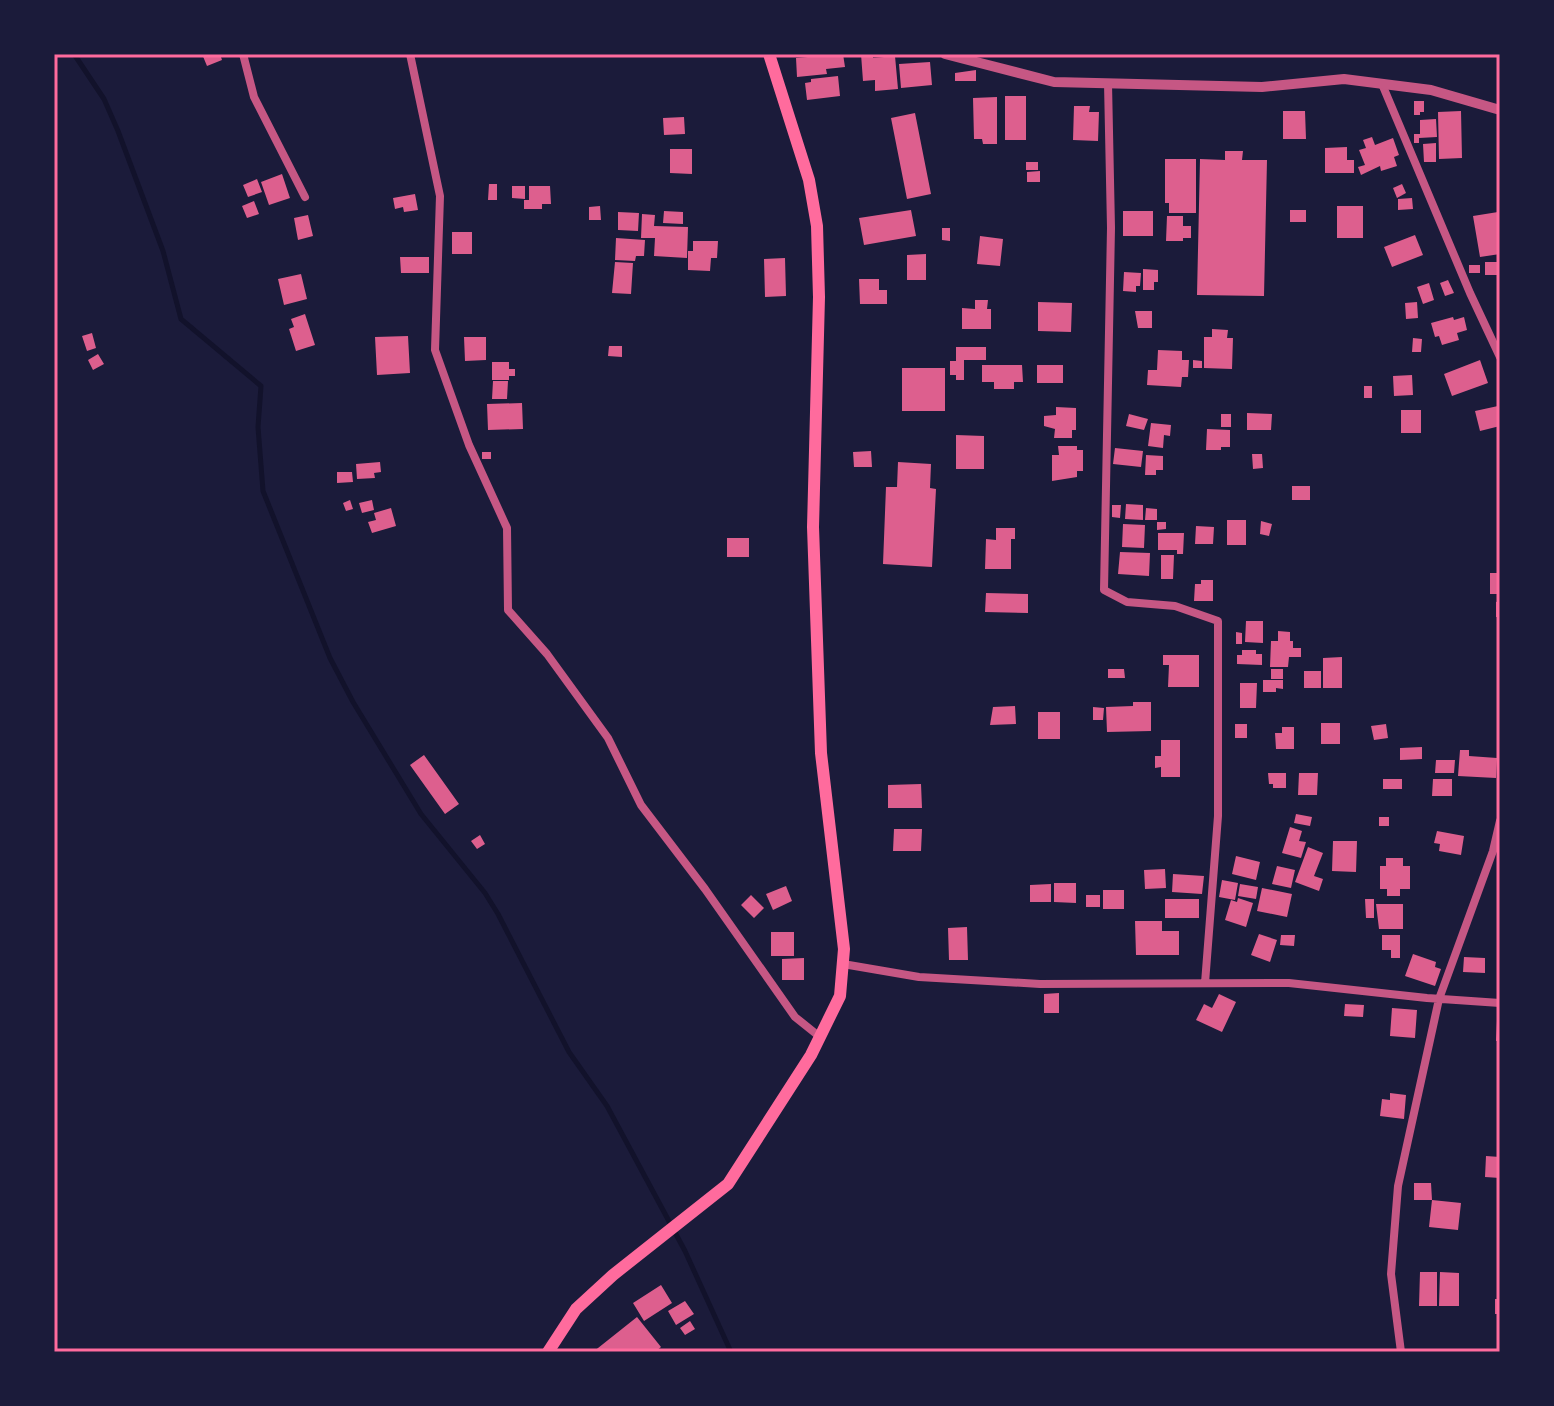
<svg xmlns="http://www.w3.org/2000/svg" width="1554" height="1406" font-family="Barlow,sans-serif">
<style>
.lines{fill:none;stroke-linecap:round;stroke-linejoin:round}
.stream{stroke:#12122b;stroke-width:5}
.building{fill:#dd5f8e}
.minor{stroke:#c65784;stroke-width:8}
.tertiary{stroke:#c65784;stroke-width:10}
.secondary{stroke:#ff6b9d;stroke-width:12}
.neatline{fill:none;stroke:#ff6b9d;stroke-width:3}
</style>
<rect width="100%" height="100%" fill="#1b1b3a"/>
<g class="lines">
<path class="stream" d="M74,54L104,99L118,131L163,251L181,319L261,386L258,427L263,491L330,658L353,702L421,814L485,893L498,914L569,1052L607,1106L685,1251L731,1352"/>
</g>
<path class="building" d="M202,54H220L222,60L207,66Z
M843,54L845,67L826,69L827,74L797,77L796,58Z
M861,54H873V58L895,56L898,89L875,91V80L863,81Z
M930,62L932,85L901,88L899,64Z
M976,70V81H955V73Z
M838,76L840,96L807,100L805,83L811,82V79Z
M1005,96H1026V140H1005Z
M997,97V144H983L982,139H974L973,98Z
M1414,101H1424V112H1420V115H1414Z
M1074,106H1090L1089,112H1099L1098,141L1073,140Z
M1283,111H1305L1306,139H1283Z
M1461,111L1462,158L1439,159L1438,112Z
M915,113L931,194L907,199L891,118Z
M684,117L685,134L664,135L663,118Z
M1436,119L1437,137L1419,138V143H1414V134H1420V120Z
M1372,137L1375,145L1393,138L1399,155L1394,157L1397,166L1381,171L1380,166L1361,175L1358,167L1365,165L1359,150L1366,148L1363,140Z
M1436,143V162H1424L1423,144Z
M1347,147V160H1354V173H1325V148Z
M670,149H692V174L670,173Z
M1225,151H1243L1242,160H1267L1264,296L1197,295L1200,159L1225,160Z
M1165,159H1196V213H1169V203H1165Z
M1026,162H1038V170H1026Z
M1040,171V182H1027V172Z
M282,174L290,198L269,205L261,182Z
M257,179L262,192L248,197L243,185Z
M489,184H497V200H488Z
M1402,184L1406,193L1397,198L1393,188Z
M512,186H525V199L512,198Z
M529,186H550L551,204H542V209H524V200H529Z
M415,194L418,210L404,212L403,207L395,209L393,198Z
M1412,198L1413,209L1398,210V199Z
M254,201L259,214L247,218L242,206Z
M600,206L601,220H589V207Z
M1337,206H1363V238H1337Z
M911,210L916,236L864,245L859,218Z
M1290,210H1306V222H1290Z
M664,211L683,212V224L663,223Z
M1123,211H1153V236H1123Z
M618,212L639,213L638,231L618,230Z
M1498,212L1500,254L1480,257L1473,216Z
M642,214L655,215L654,226L688,227L687,258L654,256L655,238H641Z
M308,215L313,236L298,240L294,218Z
M1167,216H1183V226H1191V238H1183V241H1166Z
M942,228H950V241L942,240Z
M452,232H472V254H452Z
M1415,235L1423,255L1392,267L1384,247Z
M980,236L1003,239L1000,266L977,264Z
M616,238L645,240L644,256H636L635,261L615,260Z
M693,241H718L717,258H711L710,271L688,270V251H693Z
M926,254V280H907V255Z
M400,257H429V273H401Z
M785,258L786,296L765,297L764,259Z
M615,262L633,263L631,294L612,293Z
M1485,262H1500V275H1485Z
M1469,265H1480V273H1469Z
M1143,269L1158,270V282H1154V290H1143Z
M1124,272L1141,273L1140,286H1136V292L1123,291Z
M301,274L307,299L284,305L278,279Z
M859,279H879V290H887V304H860Z
M1448,280L1454,293L1445,296L1440,283Z
M1429,283L1434,300L1423,304L1417,287Z
M975,300H988L987,309H991V329H962V308L975,309Z
M1038,302L1072,303L1071,332L1038,331Z
M1417,302L1418,318L1406,319L1405,303Z
M1135,311H1152V328H1138Z
M305,314L315,345L296,351L289,329L294,327L291,319Z
M1453,317L1454,320L1464,317L1467,330L1457,333L1459,340L1442,345L1439,336L1435,337L1431,323Z
M1212,329L1228,330L1227,338H1233L1232,369L1204,368V337H1212Z
M92,333L96,348L87,351L82,336Z
M408,336L410,373L377,375L375,337Z
M464,337H486V360L465,361Z
M1413,338L1422,339L1421,352H1412Z
M609,346H622V357L608,356Z
M956,347H986V360H964V380H956V375H950V361H956Z
M1158,350L1182,351V360H1189L1188,377H1182L1181,387L1147,385L1148,370H1157Z
M98,354L104,364L93,370L88,360Z
M1193,360L1202,361V368H1193Z
M1480,360L1488,383L1452,396L1444,374Z
M492,362H509V369H515V376H509V380H492Z
M982,365H1022L1023,382H1014V389H994V382H982Z
M1037,365H1063V383H1037Z
M902,368H945V411H902Z
M1412,375L1413,395L1394,396L1393,376Z
M493,381H508L507,399H492Z
M1364,386H1372V398H1364Z
M522,403L523,429L488,430L487,404Z
M1498,406L1500,426L1480,431L1475,411Z
M1056,407L1076,408V430H1072V438H1054L1055,429L1044,426V416L1056,415Z
M1401,410H1421V433H1401Z
M1247,413L1272,414L1271,430H1247Z
M1129,414L1148,419L1144,430L1126,426Z
M1221,414H1231V427H1221Z
M1151,423L1171,425L1170,436L1164,435L1163,448L1148,446Z
M1207,429L1230,430V447H1221V450H1206Z
M956,435L984,436V469H956Z
M1058,446H1077V450H1083V471H1077V477L1052,481V455H1059Z
M1115,448L1143,451L1141,467L1113,464Z
M871,451L872,467H854L853,452Z
M482,452H491V459H482Z
M1252,454H1262L1263,468L1253,469Z
M1146,455L1163,456V470H1156V475H1145Z
M380,462L381,472L374,473L375,478L357,479L356,464Z
M898,462L931,464L930,488L936,489L932,567L883,564L886,487H897Z
M337,472H352L353,482L337,483Z
M1292,486H1310V500H1292Z
M350,500L353,509L346,511L343,503Z
M372,500L374,510L362,513L359,503Z
M1126,504L1143,505V520L1125,519Z
M1112,505H1121L1120,518L1112,517Z
M391,508L396,526L372,533L368,522L376,520L374,513Z
M1146,508L1157,509V520H1145Z
M1227,520H1246V545H1227Z
M1261,521L1272,524L1269,536L1260,534Z
M1157,522H1166V529L1157,530Z
M1123,524L1145,525L1144,548L1122,547Z
M1196,526L1214,527L1213,544H1195Z
M996,528H1015V539H1011V569H985L986,539L996,540Z
M1158,533H1184L1183,554H1177V550H1158Z
M727,538H749V557H727Z
M1120,552L1150,553L1149,576L1118,574Z
M1161,555H1174L1173,579H1161Z
M1490,573H1500V599H1497V594H1490Z
M1201,580H1213V601H1194L1195,584H1201Z
M986,593L1028,594V613L985,612Z
M1500,601V617H1496V602Z
M1246,621H1263V643L1245,642Z
M1278,631L1290,632V641H1293V648H1301V657H1289L1288,667H1270L1271,641H1278Z
M1236,632L1242,633V644H1236Z
M1242,650H1256V654H1262V665L1237,664V655H1242Z
M1163,655H1199V687H1168L1169,665H1163Z
M1342,657V688H1323V658Z
M1108,669H1124L1125,678H1108Z
M1271,669H1283V679H1271Z
M1304,671H1321V688H1304Z
M1263,680H1283V689L1276,688V692H1263Z
M1240,683H1257L1256,708H1240Z
M1133,702H1151V731L1107,732L1106,707L1133,706Z
M1015,706L1016,724L990,725L993,707Z
M1093,707L1104,708L1103,720H1093Z
M1038,712H1060V739H1038Z
M1321,723H1340V744H1321Z
M1235,724H1247V738H1235Z
M1386,724L1388,738L1374,740L1371,726Z
M1282,727H1294V749H1276L1275,733H1282Z
M1161,740H1180V777H1161V767L1155,768V756H1161Z
M1422,747V759L1400,760V748Z
M1460,750H1469V756L1497,758L1496,778L1458,776Z
M424,755L459,804L445,814L410,765Z
M1436,760H1455L1454,773H1435Z
M1268,773H1286V788H1273V784H1269Z
M1299,773H1318L1317,795H1298Z
M1383,779H1402V789H1383Z
M1433,779H1452V796H1432Z
M921,784L922,808H888V785Z
M1296,814L1312,817L1310,826L1294,823Z
M1379,817H1389V826H1379Z
M1290,827L1302,831L1299,841L1306,842L1301,858L1282,853Z
M894,829H922L921,851H893Z
M1437,831L1464,836L1461,855L1439,851L1440,844L1434,843Z
M480,835L485,844L477,849L471,841Z
M1333,841H1357L1356,872L1332,871Z
M1308,847L1323,853L1314,876L1323,879L1319,891L1295,882Z
M1236,856L1260,862L1256,880L1232,874Z
M1386,858H1403V866H1410V889H1400V896H1387V889H1380V866H1386Z
M1277,866L1295,870L1291,888L1272,884Z
M1165,869L1166,888L1145,889L1144,870Z
M1173,874L1204,876L1202,894L1172,892Z
M1222,880L1238,883L1235,900L1219,897Z
M1054,883H1076V903L1054,902Z
M1051,884V902H1030V885Z
M1240,884L1258,887L1256,899L1238,896Z
M786,886L792,901L773,910L766,894Z
M1262,888L1292,894L1287,917L1257,911Z
M1103,890H1124V909H1103Z
M751,895L764,908L754,918L741,905Z
M1086,895H1100V907H1086Z
M1238,898L1253,903L1246,927L1225,920L1231,900L1237,902Z
M1165,899H1199V918H1165Z
M1365,899H1374V918H1366Z
M1376,904H1403V929H1379Z
M1135,921H1162V931H1179V955H1136Z
M967,927L968,960H949L948,928Z
M771,932H794V956H771Z
M1259,934L1277,940L1270,962L1251,955Z
M1281,935H1295L1294,946L1280,945Z
M1382,935H1400V958H1391V950H1382Z
M1413,954L1436,962L1435,967L1441,969L1435,986L1405,976Z
M1464,957L1485,958V973L1463,972Z
M804,958V980H782V959Z
M1059,993V1013H1044V994Z
M1219,994L1236,1002L1222,1032L1196,1020L1204,1004L1212,1008Z
M1345,1004L1364,1005L1363,1017L1344,1016Z
M1392,1008L1417,1010L1415,1038L1390,1036Z
M1497,1021H1500V1041H1496Z
M1390,1093L1406,1095L1404,1119L1380,1116L1382,1099L1390,1100Z
M1486,1156L1500,1157V1178L1485,1177Z
M1414,1183H1431L1432,1200H1414Z
M1432,1200L1461,1203L1458,1230L1429,1227Z
M1420,1272H1437V1306H1419Z
M1440,1272L1459,1273V1306H1439Z
M661,1285L672,1303L644,1321L633,1303Z
M1495,1299H1500V1314H1495Z
M685,1301L694,1314L676,1325L668,1311Z
M637,1317L661,1347L655,1352H593Z
M690,1321L695,1329L685,1335L680,1328Z"/>
<g class="lines">
<path class="minor" d="M243,54L254,97L305,197
M410,54L440,196L435,350L469,445L507,528L508,610L547,654L608,738L641,805L705,889L795,1017L820,1037
M1108,83L1111,228L1104,590L1127,602L1175,606L1218,621V816L1205,983
M1382,84L1470,293L1500,357
M843,964L919,977L1040,984L1289,983L1427,998L1500,1003
M1401,1352L1391,1274L1398,1186L1439,999L1493,851L1500,821"/>
<path class="tertiary" d="M945,54L1054,82L1262,87L1344,79L1431,90L1500,110"/>
<path class="secondary" d="M548,1352L576,1309L613,1275L728,1184L811,1055L840,996L844,949L821,753L813,527L819,297L817,226L809,180L769,54"/>
</g>
<rect width="1554" height="1406" fill="none" stroke="#1b1b3a" stroke-width="112"/>
<rect x="56" y="56" width="1442" height="1294" class="neatline"/>
</svg>
